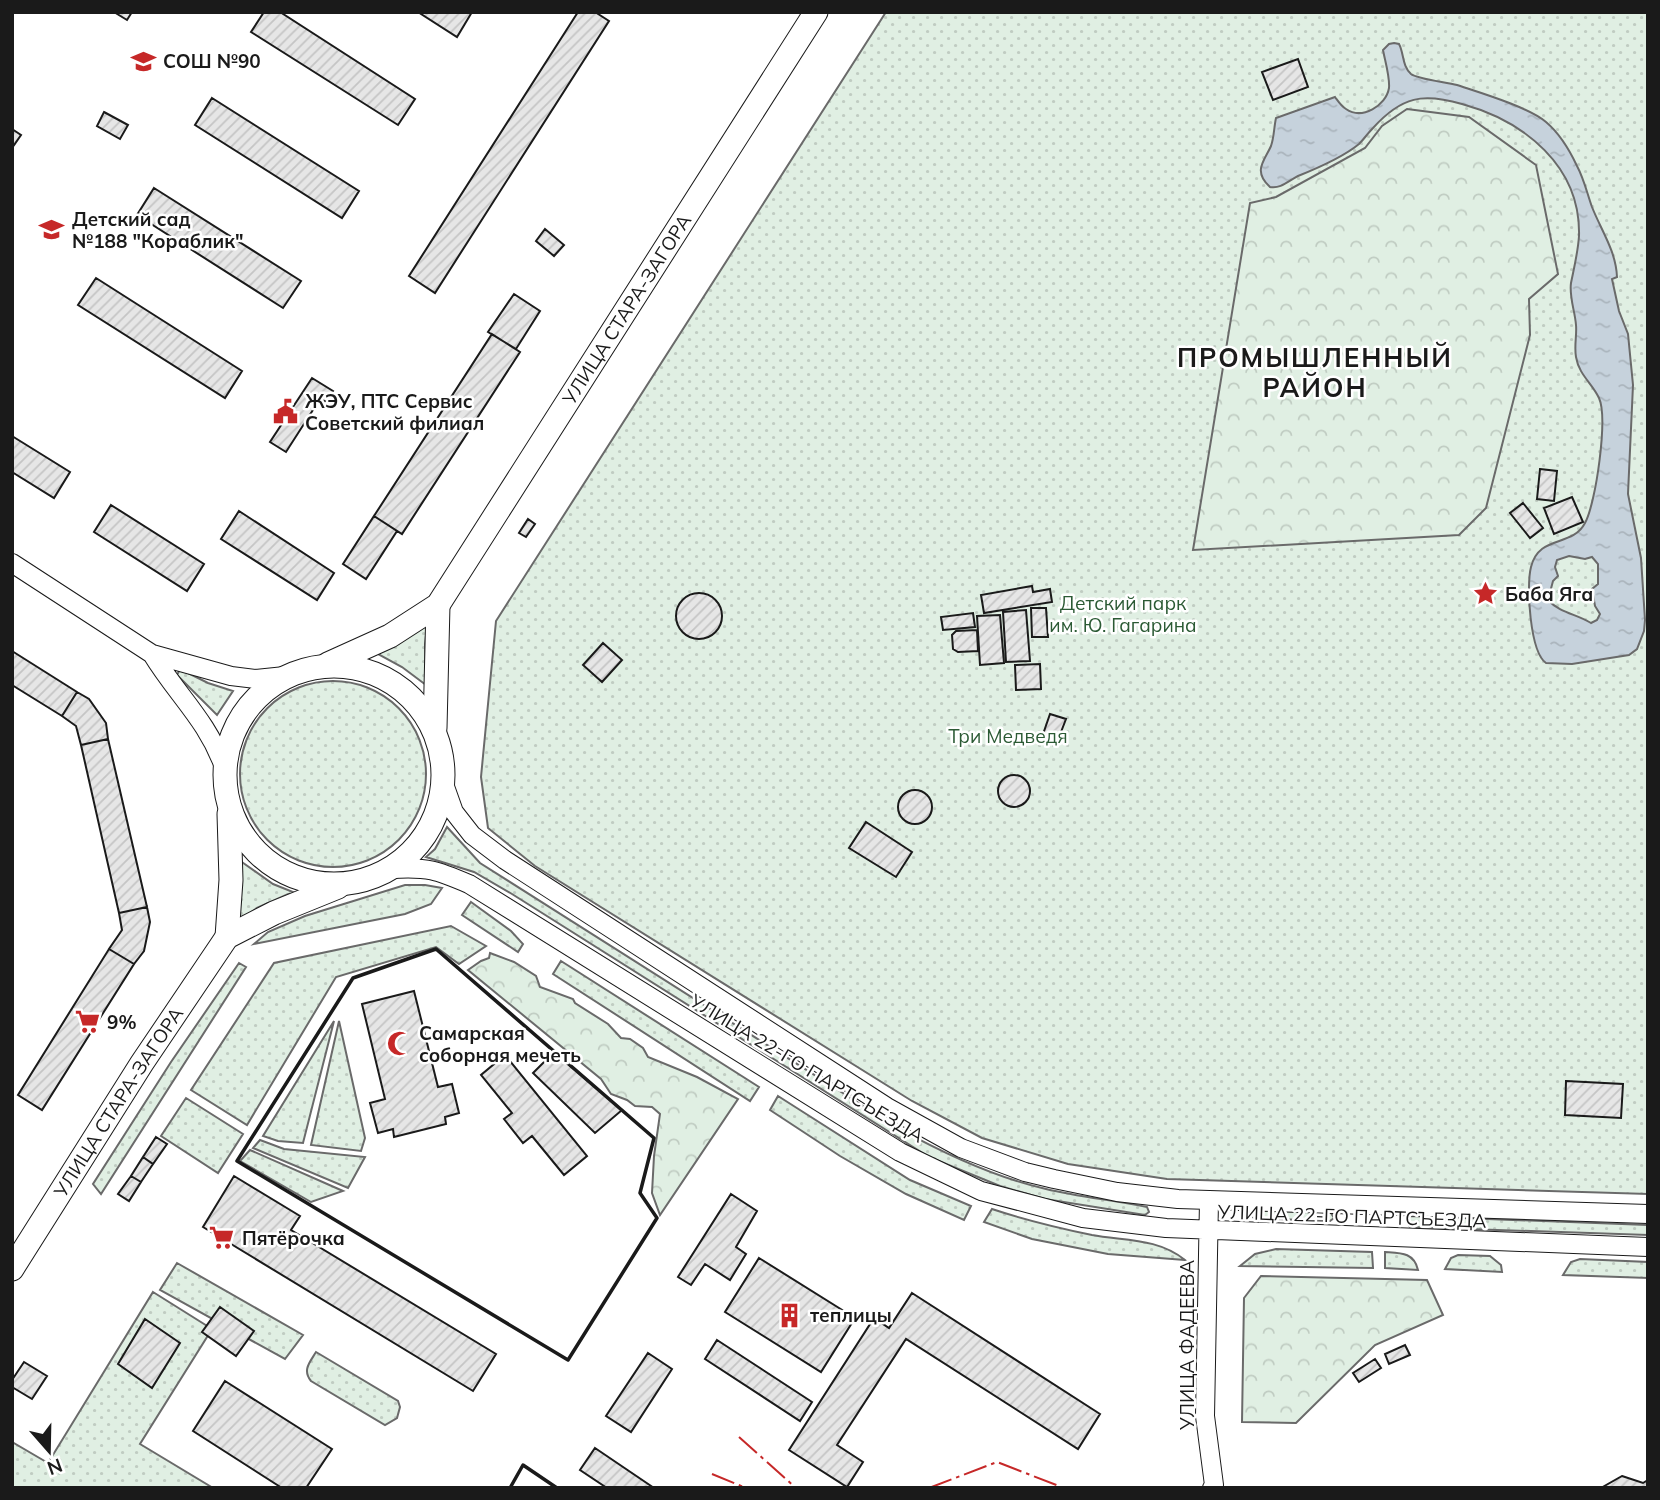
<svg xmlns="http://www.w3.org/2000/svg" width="1660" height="1500" font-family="Mulish,sans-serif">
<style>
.grass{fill:url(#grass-dots);stroke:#6a6a6a;stroke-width:2}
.forest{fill:url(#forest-crowns);stroke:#6a6a6a;stroke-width:2}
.water{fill:url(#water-ripples);stroke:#6a6a6a;stroke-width:2;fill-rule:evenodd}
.building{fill:url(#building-hatch);stroke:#1a1a1a;stroke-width:2}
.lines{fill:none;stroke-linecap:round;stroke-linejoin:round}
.minor-casing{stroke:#1a1a1a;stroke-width:20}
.major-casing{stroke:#1a1a1a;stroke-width:25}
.minor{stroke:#fff;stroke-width:18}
.major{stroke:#fff;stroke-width:23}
.wall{stroke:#1a1a1a;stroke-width:3.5}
.power{stroke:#c62828;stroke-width:2;stroke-dasharray:24 5 3.5 5;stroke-linecap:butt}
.labels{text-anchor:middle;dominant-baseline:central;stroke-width:5;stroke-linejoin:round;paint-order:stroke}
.poi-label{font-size:19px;font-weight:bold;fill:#1a1a1a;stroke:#fff;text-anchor:start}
.street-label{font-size:19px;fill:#1a1a1a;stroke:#fff}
.park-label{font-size:19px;fill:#2b5a34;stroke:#fff}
.district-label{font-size:26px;font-weight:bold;letter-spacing:2px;fill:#1a1a1a;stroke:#fff}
</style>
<defs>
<pattern id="grass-dots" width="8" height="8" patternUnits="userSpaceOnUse" patternTransform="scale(1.75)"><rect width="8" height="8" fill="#e0efe3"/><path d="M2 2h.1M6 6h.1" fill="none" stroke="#c0ccc2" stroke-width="1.8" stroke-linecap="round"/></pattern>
<pattern id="forest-crowns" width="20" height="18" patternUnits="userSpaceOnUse" patternTransform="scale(1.75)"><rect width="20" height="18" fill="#e0efe3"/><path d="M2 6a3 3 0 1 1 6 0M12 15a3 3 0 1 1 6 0" fill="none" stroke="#c0ccc2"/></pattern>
<pattern id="water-ripples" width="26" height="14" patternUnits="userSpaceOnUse" patternTransform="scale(1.75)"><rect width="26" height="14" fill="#c6d2dc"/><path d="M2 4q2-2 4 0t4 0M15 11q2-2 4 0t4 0" fill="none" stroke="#aab4bc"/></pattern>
<pattern id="building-hatch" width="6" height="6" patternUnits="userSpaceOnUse" patternTransform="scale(1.75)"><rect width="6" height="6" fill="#e6e6e6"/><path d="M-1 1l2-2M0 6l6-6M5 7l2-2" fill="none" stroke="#c5c5c5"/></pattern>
</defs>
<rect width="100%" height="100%" fill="#fff"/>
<path class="grass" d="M886,12H1648V1194L1167,1179L1068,1164L982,1138L912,1101L535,866L488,828L481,777L496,621Z
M428,618L425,644L426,685L402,667L376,653Z
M180,669L208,683L233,691L217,715L177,675Z
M240 774a93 93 0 1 1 186 0a93 93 0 1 1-186 0Z
M447,827L480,863L898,1128C945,1154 994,1177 1046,1189C1079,1197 1113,1200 1147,1207L1149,1212L1145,1215L1045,1199L1000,1186L929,1157L512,894L474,872L426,857L435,849Z
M239,860L273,884L293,892L257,908L234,924Z
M405,885H425L442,888L431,904L405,914L254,944L268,932L305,916Z
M471,902L511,931L523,944L518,952L462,915Z
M451,926L486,946L459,964L436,947L336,977L247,1125L191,1090L274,963Z
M561,961L759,1087L750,1101L553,974Z
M239,963L246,967L101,1194L93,1184L171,1062Z
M334,1021L303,1143L278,1141L263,1136Z
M339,1021L365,1138L361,1151L311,1145Z
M778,1096L910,1180L971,1206L964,1220L906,1194L840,1156L770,1110Z
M186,1098L243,1134L218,1173L161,1136Z
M260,1140L284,1149L365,1157L348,1188L253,1148Z
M250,1150L343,1191L311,1202L240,1161Z
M992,1209C1025,1220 1058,1228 1092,1235C1125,1241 1158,1238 1185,1260L1108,1254L1032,1239L984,1222Z
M1254,1210L1331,1213L1334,1218L1330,1221L1254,1218L1249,1214Z
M1409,1216L1648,1225V1235L1410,1227L1406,1221Z
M1276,1249L1372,1252L1373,1268L1240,1266L1255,1254Z
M1385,1252C1400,1253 1414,1252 1418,1270L1385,1268Z
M1458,1255L1490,1256L1501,1265L1502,1272L1445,1269L1451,1258Z
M1580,1259L1648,1262V1278L1563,1275L1571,1262Z
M177,1263L303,1335L285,1359L160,1290Z
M153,1292L212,1329L140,1444L213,1488H12V1442L48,1463Z
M316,1352L398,1401L400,1407L397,1418L385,1425L311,1381C302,1370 310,1362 316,1352Z"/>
<path class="forest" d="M1407,109L1469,117L1536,165L1558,274L1529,299L1530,335L1486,508L1459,535L1193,550L1250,203L1276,197L1365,148L1382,126Z
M490,953L514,962L536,976L540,987L573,999L575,1003L608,1024L621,1038L630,1039L643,1048L648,1057L697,1077L738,1099L660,1215L652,1193L654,1156L660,1114L652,1107L635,1106L627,1100L611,1094L601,1079L468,970L481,961L489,958Z
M1261,1276L1427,1280L1443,1315L1375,1345L1296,1423L1242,1422L1244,1298Z"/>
<path class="water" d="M1394,43L1399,44C1404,53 1402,66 1411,74C1417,79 1445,82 1457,85C1481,93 1528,107 1546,122C1559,133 1570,151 1577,166C1584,179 1587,193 1592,207C1601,230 1616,251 1617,277L1612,279L1619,311L1628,334L1633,385L1628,494L1641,558L1645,620L1644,631L1637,649L1629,655L1572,664L1546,663C1530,652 1526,586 1531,567C1539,534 1572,548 1585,523C1596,503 1608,418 1599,398C1592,383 1579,375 1576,357C1574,346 1577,335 1576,325C1575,311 1569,297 1571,283C1574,268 1578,252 1579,236C1581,166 1524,121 1462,104C1423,93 1402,96 1373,128C1368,133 1364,139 1359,144C1342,158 1318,168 1298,176C1288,181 1281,189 1270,187C1252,171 1265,160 1271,146C1274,138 1274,127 1276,118L1335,97C1338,101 1341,106 1346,109C1362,120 1386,106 1389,88C1390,77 1385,61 1383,50L1389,44ZM1569,556L1585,559L1592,557L1598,564V584L1592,589L1595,606L1600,614L1597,620L1591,623C1577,614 1560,613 1548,600L1553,581L1558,576L1555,567L1557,560Z"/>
<path class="building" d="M114,12H132L127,20Z
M264,12H280L415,99L398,125L251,32Z
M418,12H472L457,37Z
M578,12H595L609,21L435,293L409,276Z
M1298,59L1308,87L1273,100L1262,72Z
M212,98L359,191L342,218L195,125Z
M104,112L128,125L120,139L97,126Z
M12,129L21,135L12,148Z
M154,188L301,281L283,308L137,215Z
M545,229L564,245L554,256L536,241Z
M96,278L242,371L225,398L78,305Z
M514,294L540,311L516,349L488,332Z
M492,334L520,352L402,534L374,516Z
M312,378L333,391L326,402L320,399L286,452L270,442Z
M12,436L70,472L54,498L12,472Z
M1540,469L1557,471L1554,501L1537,499Z
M1572,497L1583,522L1554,534L1544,508Z
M1523,503L1543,528L1530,538L1510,513Z
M111,505L204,564L187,591L94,532Z
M239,511L334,573L317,600L221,539Z
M374,516L397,531L366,579L343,564Z
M528,519L535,524L526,537L519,533Z
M1032,586L1033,592L1050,589L1052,602L984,613L981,595Z
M676 616a23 23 0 1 1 46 0a23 23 0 1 1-46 0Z
M1031,608H1046L1048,637H1032Z
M1026,610L1030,661L1006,662L1003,612Z
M973,613L975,627L943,630L941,617Z
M1000,615L1004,663L980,665L977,616Z
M977,630L978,651L958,652L953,649L952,635L956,631Z
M603,643L622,660L602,682L583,665Z
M12,651L77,692L62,716L12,685Z
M1040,664L1041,689L1016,690L1015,665Z
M77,692L89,699L106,723L108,739L81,745L76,726L62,716Z
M1050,714L1066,719L1056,745L1041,740Z
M108,739L147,907L119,913L81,745Z
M998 791a16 16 0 1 1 32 0a16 16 0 1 1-32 0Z
M898 807a17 17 0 1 1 34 0a17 17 0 1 1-34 0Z
M866,822L912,852L896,877L849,848Z
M147,907L150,922L144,951L134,964L109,949L122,930L119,913Z
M109,949L134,964L42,1110L18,1095Z
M414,991L438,1087L452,1084L459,1113L445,1117L446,1124L394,1137L393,1129L378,1133L370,1103L385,1099L362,1004Z
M554,1052L622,1110L595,1133L533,1073Z
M505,1055L587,1156L564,1175L532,1136L523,1143L504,1119L512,1113L481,1075Z
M1566,1081L1623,1084L1621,1118L1565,1115Z
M156,1137L167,1144L153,1164L143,1157Z
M143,1157L153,1164L141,1182L131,1176Z
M131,1176L141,1182L129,1201L118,1194Z
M234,1176L300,1216L291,1230L496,1354L473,1391L203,1227Z
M731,1194L757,1211L736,1247L746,1254L730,1280L705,1264L691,1285L678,1277Z
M759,1258L855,1318L821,1372L725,1312Z
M912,1293L1100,1414L1078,1449L906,1339L837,1445L863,1462L847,1487L789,1450L874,1318L889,1328Z
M220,1307L254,1331L236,1356L202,1332Z
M145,1319L180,1343L152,1388L118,1364Z
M717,1340L812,1402L800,1421L705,1359Z
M1405,1345L1410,1355L1389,1364L1385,1354Z
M648,1353L672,1369L631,1432L606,1416Z
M1375,1359L1381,1368L1359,1382L1353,1373Z
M24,1362L47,1376L32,1399L12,1387V1380Z
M225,1381L332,1449L306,1488H282L193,1431Z
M595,1448L654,1488H607L580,1470Z
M1622,1476L1643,1483L1648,1480V1488H1601Z"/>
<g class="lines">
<defs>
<path id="minor" d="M12,563L152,654L231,676L256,679L285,676
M152,654C177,695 207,720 224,767
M443,781L454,812L472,835L505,860L887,1107L961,1148L1025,1172L1054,1179L1117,1192L1178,1199L1648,1214
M392,869C429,867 436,870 469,884L900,1152L981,1191L1083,1218L1166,1228L1648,1247
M1209,1201L1205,1416L1214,1485L1212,1488"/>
<g id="major">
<path id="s1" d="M328,664L390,636L438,605L816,12"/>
<circle cx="334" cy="775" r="109"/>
<path d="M435,728L438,605"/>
<path d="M227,937L231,880L229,814"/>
<path id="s2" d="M12,1269L142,1063L227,937L274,913L338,887"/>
</g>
</defs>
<use href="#minor" class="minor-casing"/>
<use href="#major" class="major-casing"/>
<use href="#minor" class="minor"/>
<use href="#major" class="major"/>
<path class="wall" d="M436,949L654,1138L640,1193L657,1218L568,1360L237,1161L353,978Z
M510,1488L523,1465L557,1488"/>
<path class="power" d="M739,1437L796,1488
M712,1474L746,1488
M929,1488L997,1462L1064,1488"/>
</g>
<defs>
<symbol id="school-bare" viewBox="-9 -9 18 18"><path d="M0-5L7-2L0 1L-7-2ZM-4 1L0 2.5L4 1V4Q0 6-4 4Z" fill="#c62828" stroke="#fff" stroke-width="2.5" paint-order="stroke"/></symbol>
<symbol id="civic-bare" viewBox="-9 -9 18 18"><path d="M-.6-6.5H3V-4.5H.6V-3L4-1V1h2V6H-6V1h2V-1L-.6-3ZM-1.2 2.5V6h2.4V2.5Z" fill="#c62828" stroke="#fff" stroke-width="2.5" paint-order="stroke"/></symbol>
<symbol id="sight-bare" viewBox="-9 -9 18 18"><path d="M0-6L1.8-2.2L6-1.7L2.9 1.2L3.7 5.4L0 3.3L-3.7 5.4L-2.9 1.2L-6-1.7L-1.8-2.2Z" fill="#c62828" stroke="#fff" stroke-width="2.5" paint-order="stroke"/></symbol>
<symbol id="supermarket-bare" viewBox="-9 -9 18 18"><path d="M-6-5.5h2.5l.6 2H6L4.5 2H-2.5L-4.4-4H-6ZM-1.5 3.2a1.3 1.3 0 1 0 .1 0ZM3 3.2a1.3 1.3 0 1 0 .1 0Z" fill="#c62828" stroke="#fff" stroke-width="2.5" paint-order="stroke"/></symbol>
<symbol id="mosque-bare" viewBox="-9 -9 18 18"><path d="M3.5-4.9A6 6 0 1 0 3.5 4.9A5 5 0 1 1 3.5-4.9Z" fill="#c62828" stroke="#fff" stroke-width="2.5" paint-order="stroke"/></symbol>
<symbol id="building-bare" viewBox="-9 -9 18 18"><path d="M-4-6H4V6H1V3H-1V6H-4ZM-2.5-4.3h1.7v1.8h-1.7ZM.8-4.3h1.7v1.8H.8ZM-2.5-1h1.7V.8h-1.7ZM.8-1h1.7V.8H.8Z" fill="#c62828" stroke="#fff" stroke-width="2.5" paint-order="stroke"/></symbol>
</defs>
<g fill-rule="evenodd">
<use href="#school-bare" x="126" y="44" width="35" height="35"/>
<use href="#school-bare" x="34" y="212" width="35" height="35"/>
<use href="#civic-bare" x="268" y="394" width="35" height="35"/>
<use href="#sight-bare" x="1468" y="576" width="35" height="35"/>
<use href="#supermarket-bare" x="70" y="1004" width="35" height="35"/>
<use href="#mosque-bare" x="382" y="1026" width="35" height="35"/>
<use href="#supermarket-bare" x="204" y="1220" width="35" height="35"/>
<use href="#building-bare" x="772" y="1298" width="35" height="35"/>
</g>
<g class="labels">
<g class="poi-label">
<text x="163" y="61">СОШ №90</text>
<text x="72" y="219">Детский сад<tspan x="72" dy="22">№188 "Кораблик"</tspan></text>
<text x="305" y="401">ЖЭУ, ПТС Сервис<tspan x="305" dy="22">Советский филиал</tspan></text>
<text x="1505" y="594">Баба Яга</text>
<text x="107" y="1022">9%</text>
<text x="419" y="1033">Самарская<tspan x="419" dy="22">соборная мечеть</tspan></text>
<text x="242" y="1238">Пятёрочка</text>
<text x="810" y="1315">теплицы</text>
</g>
<g class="street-label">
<text stroke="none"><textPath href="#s1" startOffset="476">УЛИЦА СТАРА-ЗАГОРА</textPath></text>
<text transform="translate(807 1068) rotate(31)">УЛИЦА 22-ГО ПАРТСЪЕЗДА</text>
<text stroke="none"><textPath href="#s2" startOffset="198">УЛИЦА СТАРА-ЗАГОРА</textPath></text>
<text transform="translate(1352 1216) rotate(2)">УЛИЦА 22-ГО ПАРТСЪЕЗДА</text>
<text transform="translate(1187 1345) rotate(-90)">УЛИЦА ФАДЕЕВА</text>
</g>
<g class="park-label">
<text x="1123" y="603">Детский парк<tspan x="1123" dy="22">им. Ю. Гагарина</tspan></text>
<text x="1008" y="736">Три Медведя</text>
</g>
<g class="district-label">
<text x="1315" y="357">ПРОМЫШЛЕННЫЙ<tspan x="1315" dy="30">РАЙОН</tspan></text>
</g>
</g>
<rect width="1660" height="1500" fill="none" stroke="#1a1a1a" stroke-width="28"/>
<g transform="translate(49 1451) rotate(160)" stroke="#ffffff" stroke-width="5" paint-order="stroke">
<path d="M0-5L12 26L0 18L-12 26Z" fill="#1a1a1a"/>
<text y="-10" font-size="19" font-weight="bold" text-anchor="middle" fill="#1a1a1a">N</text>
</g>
</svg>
